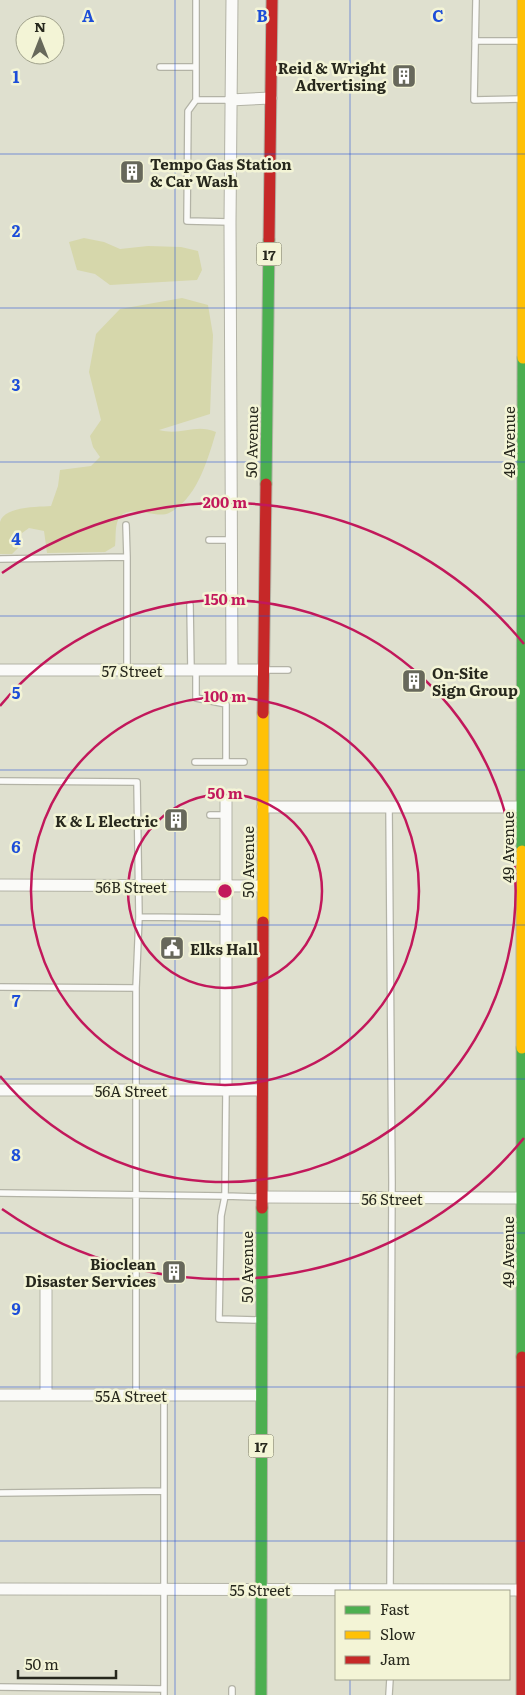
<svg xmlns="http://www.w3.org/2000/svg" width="525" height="1695" font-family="Literata,serif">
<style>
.green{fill:#d6d7ab}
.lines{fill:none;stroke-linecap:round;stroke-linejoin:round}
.lane-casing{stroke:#b3b3a6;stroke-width:8}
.street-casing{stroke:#b3b3a6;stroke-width:13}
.fast-casing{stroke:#b3b3a6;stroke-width:13}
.slow-casing{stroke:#b3b3a6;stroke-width:13}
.jam-casing{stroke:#b3b3a6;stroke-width:13}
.lane{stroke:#fafaf8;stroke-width:5.5}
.street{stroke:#fafaf8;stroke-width:11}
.fast{stroke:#4caf50;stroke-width:11}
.slow{stroke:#ffc107;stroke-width:11}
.jam{stroke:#c62828;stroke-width:11}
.grid{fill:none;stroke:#1d4ed8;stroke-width:1;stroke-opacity:0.55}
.ring{fill:none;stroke:#c2185b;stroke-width:2.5}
.labels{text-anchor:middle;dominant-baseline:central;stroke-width:5;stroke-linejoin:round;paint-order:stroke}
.shield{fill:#f3f4d6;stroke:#646554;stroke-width:1}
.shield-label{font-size:14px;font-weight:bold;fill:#27281d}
.poi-label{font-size:15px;font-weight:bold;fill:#27281d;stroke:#f3f4d6;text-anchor:end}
.street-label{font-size:15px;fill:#27281d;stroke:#f3f4d6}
.grid-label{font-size:16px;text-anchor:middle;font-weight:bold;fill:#1d4ed8;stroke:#f3f4d6;stroke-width:5;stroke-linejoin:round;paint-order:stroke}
.centre{fill:#c2185b;stroke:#f3f4d6;stroke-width:2.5}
.ring-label{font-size:15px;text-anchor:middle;font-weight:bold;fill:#c2185b;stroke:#f3f4d6;stroke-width:5;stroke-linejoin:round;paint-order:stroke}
</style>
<rect width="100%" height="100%" fill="#dfe0cf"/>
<path class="green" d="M84,238L104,242L120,249L148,246L181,247L198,251L202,270L197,280L110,285L95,274L77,270L69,242Z
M182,298L208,305L213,335L210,414L159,430C182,436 195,423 216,432C208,459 197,499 169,513C155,520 124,500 117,523C115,530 116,539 115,546L105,552L47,553L44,531L29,528L22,533L19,547L12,554H0C0,544 0,532 0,522C4,506 39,507 51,506L58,486L60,470L91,466L100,457L93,447L90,436L101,420L89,372L96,334L120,309Z"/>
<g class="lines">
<defs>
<path id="lane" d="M196,0V67
M476,0L474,100L522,99
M475,41H521
M160,67H196V100
M230,222L187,221L188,111L196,100H230
M126,525L127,557
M209,540H231
M0,559L127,557V669
M190,605L191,670
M265,670H288
M195,762H226V704L196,698V670
M226,762H244
M0,781L137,782L139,917L136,988L0,987
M389,807L392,1182L390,1591
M210,815H226
M139,917L226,918
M136,988V1395
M226,1090L225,1196L259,1197
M0,1193L225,1196L221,1216L219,1319L260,1320
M0,1493L164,1491
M0,1687L164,1689
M232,1689V1695
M164,1695V1395
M389,1695L390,1679"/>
<path id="street" d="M230,100L271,98
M0,670H263
M232,670L230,222L232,0
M226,799V1090
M263,807H522
M0,885L262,886
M0,1090H262
M261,1197L522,1198
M46,1290V1395
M0,1395H261
M0,1589L521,1590"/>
<path id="fast" d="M266,484L269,240
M522,851L523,358
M522,1357V1048
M261,1695L262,1208"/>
<path id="slow" d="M523,358V0
M263,922V713
M522,1048V851"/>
<path id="jam" d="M269,240L272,0
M263,713L266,484
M262,1208L263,922
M522,1695V1357"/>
</defs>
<use href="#lane" class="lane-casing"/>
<use href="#street" class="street-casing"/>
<use href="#fast" class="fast-casing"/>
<use href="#slow" class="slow-casing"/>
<use href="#jam" class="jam-casing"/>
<use href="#lane" class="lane"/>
<use href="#street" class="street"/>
<use href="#fast" class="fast"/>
<use href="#slow" class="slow"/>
<use href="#jam" class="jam"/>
</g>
<path class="grid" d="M175,0V1695M350,0V1591M0,154H525M0,308H525M0,462H525M0,616H525M0,770H525M0,925H525M0,1079H525M0,1233H525M0,1387H525M0,1541H525M350,1679V1695"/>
<g class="ring">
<circle cx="225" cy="891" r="97"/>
<circle cx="225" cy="891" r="194"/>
<path d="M0 706A291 291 0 1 1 0 1076"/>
<path d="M524 1138A388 388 0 0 1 2 1209M2 573A388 388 0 0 1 524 644"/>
</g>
<defs>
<symbol id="building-square" viewBox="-11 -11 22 22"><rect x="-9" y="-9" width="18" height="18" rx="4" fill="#67685b" stroke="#f3f4d6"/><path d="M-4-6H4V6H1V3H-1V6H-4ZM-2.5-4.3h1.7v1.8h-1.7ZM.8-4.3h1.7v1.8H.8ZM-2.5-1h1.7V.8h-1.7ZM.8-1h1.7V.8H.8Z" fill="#fff"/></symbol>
<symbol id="civic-square" viewBox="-11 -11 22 22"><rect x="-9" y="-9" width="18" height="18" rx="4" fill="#67685b" stroke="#f3f4d6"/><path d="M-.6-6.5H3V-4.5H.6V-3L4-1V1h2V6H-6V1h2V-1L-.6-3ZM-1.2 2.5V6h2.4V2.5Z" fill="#fff"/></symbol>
</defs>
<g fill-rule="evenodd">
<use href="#building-square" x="390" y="62" width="28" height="28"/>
<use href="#building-square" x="118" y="158" width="28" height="28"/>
<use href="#building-square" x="400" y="667" width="28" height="28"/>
<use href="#building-square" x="162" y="806" width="28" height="28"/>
<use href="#civic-square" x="158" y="934" width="28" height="28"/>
<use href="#building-square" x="160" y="1258" width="28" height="28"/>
</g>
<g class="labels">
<g class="shield">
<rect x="256.5" y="242.5" width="25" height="23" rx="4"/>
<rect x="248.5" y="1434.5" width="25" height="23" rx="4"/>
</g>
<g class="shield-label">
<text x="269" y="254">17</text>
<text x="261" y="1446">17</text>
</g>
<g class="poi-label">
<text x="386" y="67">Reid &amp; Wright<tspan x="386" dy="17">Advertising</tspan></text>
<text x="150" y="163" text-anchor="start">Tempo Gas Station<tspan x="150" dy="17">&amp; Car Wash</tspan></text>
<text x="432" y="672" text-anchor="start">On-Site<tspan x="432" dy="17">Sign Group</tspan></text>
<text x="158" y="820">K &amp; L Electric</text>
<text x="190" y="948" text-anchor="start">Elks Hall</text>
<text x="156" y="1263">Bioclean<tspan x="156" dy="17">Disaster Services</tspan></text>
</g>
<g class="street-label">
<text transform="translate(251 442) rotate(-89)">50 Avenue</text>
<text transform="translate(508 442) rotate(-90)">49 Avenue</text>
<text x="132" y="670">57 Street</text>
<text transform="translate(507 847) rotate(-90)">49 Avenue</text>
<text transform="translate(247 862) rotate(-90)">50 Avenue</text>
<text x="131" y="886">56B Street</text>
<text x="131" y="1090">56A Street</text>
<text x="392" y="1198">56 Street</text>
<text transform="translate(507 1252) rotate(-90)">49 Avenue</text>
<text transform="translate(246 1267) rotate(-90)">50 Avenue</text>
<text x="131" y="1395">55A Street</text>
<text x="260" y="1589">55 Street</text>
</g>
</g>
<g class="grid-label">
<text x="88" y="22">A</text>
<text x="262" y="22">B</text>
<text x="438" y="22">C</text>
<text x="16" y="83">1</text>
<text x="16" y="237">2</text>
<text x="16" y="391">3</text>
<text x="16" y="545">4</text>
<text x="16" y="699">5</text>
<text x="16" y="853">6</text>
<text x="16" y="1007">7</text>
<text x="16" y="1161">8</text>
<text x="16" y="1315">9</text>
</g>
<circle cx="225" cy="891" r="8" class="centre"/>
<g class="ring-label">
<text x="225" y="508">200 m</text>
<text x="225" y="605">150 m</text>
<text x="225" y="702">100 m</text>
<text x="225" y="799">50 m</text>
</g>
<rect x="335" y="1590" width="175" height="90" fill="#f3f4d6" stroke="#a1a28c"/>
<rect x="345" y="1606" width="25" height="8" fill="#4caf50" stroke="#a1a28c"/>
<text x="380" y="1615" font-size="15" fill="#27281d">Fast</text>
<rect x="345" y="1631" width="25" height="8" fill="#ffc107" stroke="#a1a28c"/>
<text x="380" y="1640" font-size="15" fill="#27281d">Slow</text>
<rect x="345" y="1656" width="25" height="8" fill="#c62828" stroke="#a1a28c"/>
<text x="380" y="1665" font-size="15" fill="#27281d">Jam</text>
<g transform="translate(40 40)"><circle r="24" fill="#f3f4d6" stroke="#a1a28c"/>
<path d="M0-4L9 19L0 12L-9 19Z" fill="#67685b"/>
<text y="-8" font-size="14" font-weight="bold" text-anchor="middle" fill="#27281d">N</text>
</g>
<path d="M18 1670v8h98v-8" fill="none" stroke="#27281d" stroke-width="2.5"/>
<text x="25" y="1670" font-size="15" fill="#27281d" stroke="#f3f4d6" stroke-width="4" paint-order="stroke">50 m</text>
</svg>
